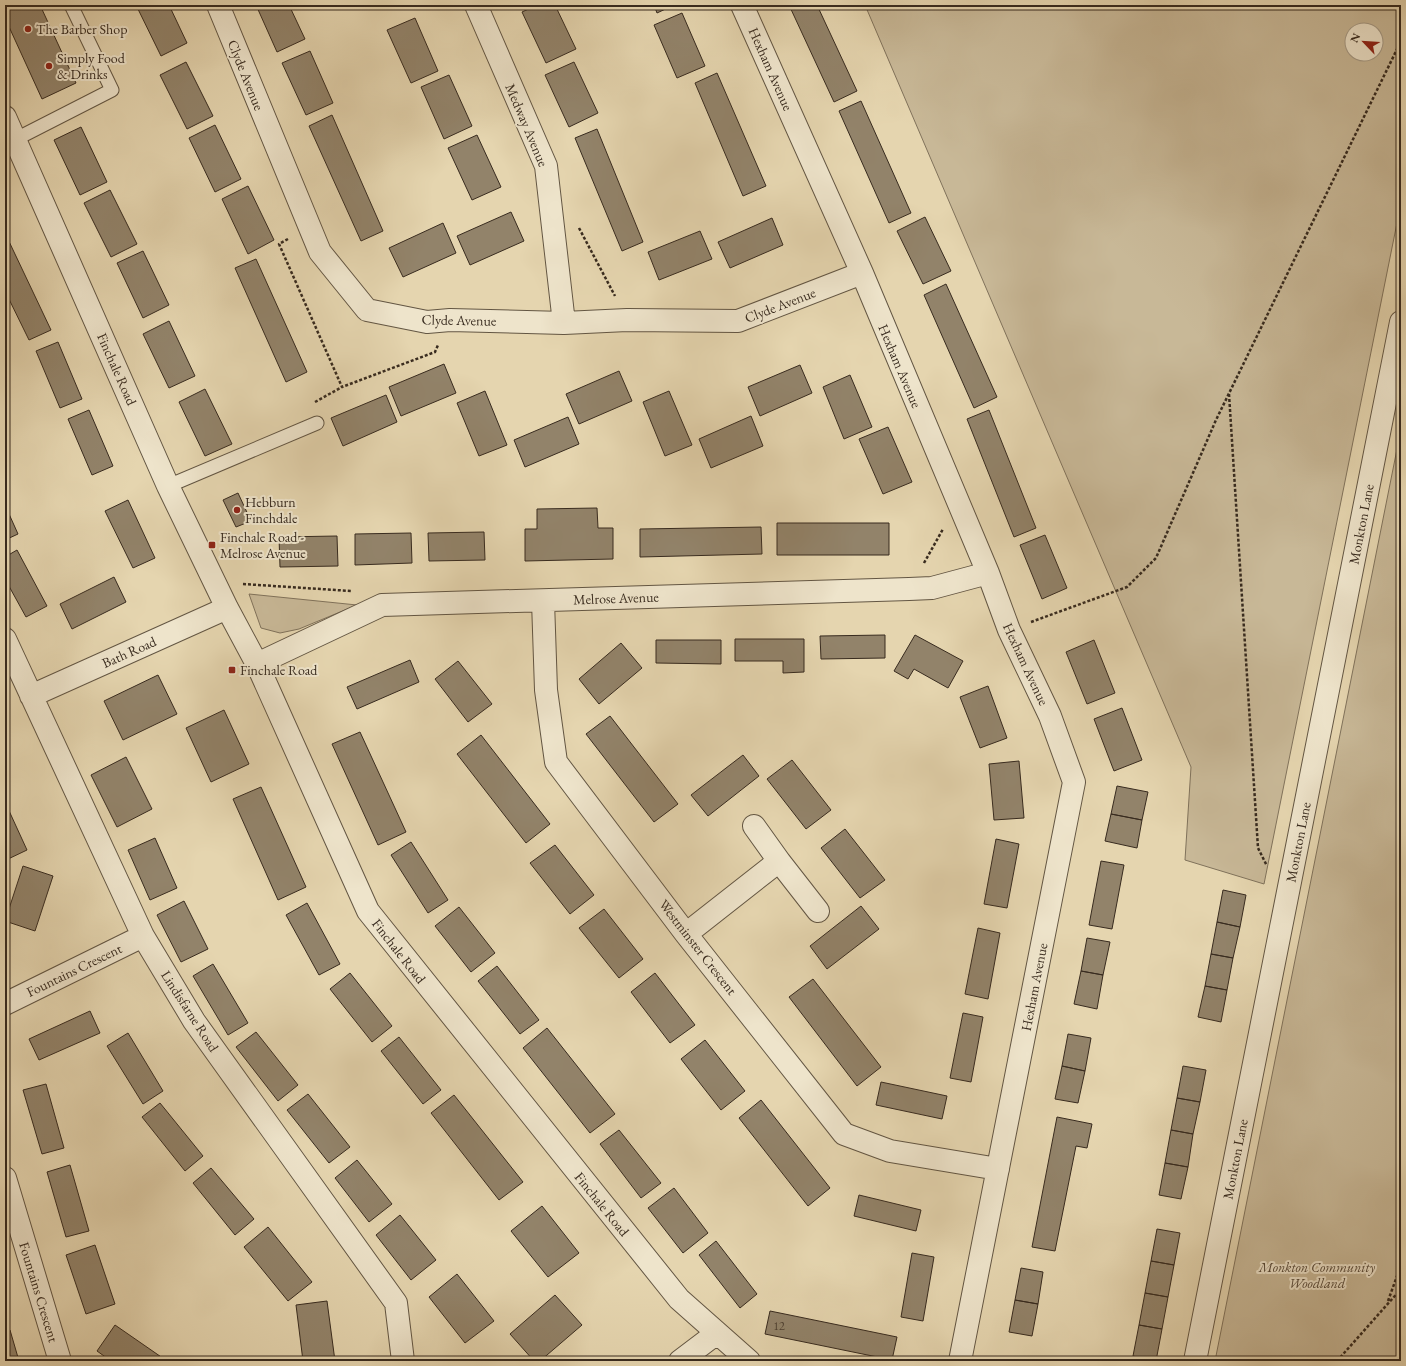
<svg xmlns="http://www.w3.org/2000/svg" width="1406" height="1366" font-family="'EB Garamond',serif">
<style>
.green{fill:#c8b897;stroke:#80725b;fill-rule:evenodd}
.building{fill:#92836a;stroke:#382b1f}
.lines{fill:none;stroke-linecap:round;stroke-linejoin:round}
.service-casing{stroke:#635643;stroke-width:15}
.minor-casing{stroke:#635643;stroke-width:24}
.tertiary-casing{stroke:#635643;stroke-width:24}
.path{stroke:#382b1f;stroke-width:2.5;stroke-dasharray:3 2;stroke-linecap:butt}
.service{stroke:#eee4cb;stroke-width:13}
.minor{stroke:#eee4cb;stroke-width:22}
.tertiary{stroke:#eee4cb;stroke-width:22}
.poi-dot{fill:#8f2418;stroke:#eee4cb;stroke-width:1.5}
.labels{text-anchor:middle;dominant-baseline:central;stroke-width:4;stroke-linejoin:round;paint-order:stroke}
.number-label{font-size:12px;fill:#4e4132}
.poi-label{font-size:14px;fill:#382b1f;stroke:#eee4cb;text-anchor:start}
.street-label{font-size:14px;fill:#382b1f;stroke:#eee4cb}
.park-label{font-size:14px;font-style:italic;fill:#554737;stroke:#eee4cb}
</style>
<rect width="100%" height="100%" fill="#e5d5af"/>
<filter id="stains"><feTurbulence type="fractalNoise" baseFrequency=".005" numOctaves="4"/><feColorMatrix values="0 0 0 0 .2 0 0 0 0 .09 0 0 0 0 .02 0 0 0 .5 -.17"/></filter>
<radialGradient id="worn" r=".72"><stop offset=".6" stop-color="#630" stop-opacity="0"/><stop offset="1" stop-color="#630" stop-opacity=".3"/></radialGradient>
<path class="green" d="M865,5H1401V203L1264,884L1185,860L1191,767ZM1352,30H1376V54H1352Z
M1401,429V1361H1215Z
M249,594L357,605L299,629L280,633L261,628Z"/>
<path class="building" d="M5,5H40L76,83L42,99L5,18Z
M136,5H169L187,43L161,56Z
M256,5H289L305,39L277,52Z
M537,5H555L576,49L546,63L522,12Z
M654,5H674L657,13Z
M789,5H817L857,91L834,102Z
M682,13L705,66L677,78L654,25Z
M415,18L438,71L411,83L387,30Z
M310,51L333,103L306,115L282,63Z
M186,62L213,116L187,129L160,75Z
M574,62L598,113L569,127L545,75Z
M717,73L766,186L743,196L695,83Z
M449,75L472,126L444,139L421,87Z
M861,101L911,213L889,223L839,111Z
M332,115L383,231L361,241L309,126Z
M215,125L241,179L215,192L189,138Z
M81,127L107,182L80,195L54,140Z
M597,129L643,242L622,251L575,138Z
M477,135L501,187L472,200L448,148Z
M248,186L274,240L248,254L222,199Z
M110,190L137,244L111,257L84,203Z
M511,212L524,241L470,265L457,236Z
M925,217L951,271L923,284L897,231Z
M772,218L783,245L730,268L718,242Z
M443,223L456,253L403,277L389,248Z
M700,231L712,259L659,280L648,252Z
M5,233L51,330L29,340L5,291Z
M143,251L169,305L143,318L117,263Z
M256,259L307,372L286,382L235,268Z
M946,284L997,397L974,408L924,295Z
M169,321L195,376L169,388L143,334Z
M58,342L82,399L60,408L36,351Z
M444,364L456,393L401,416L389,387Z
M800,365L812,393L760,416L748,387Z
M619,371L632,401L579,424L566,394Z
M850,375L872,427L844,439L823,387Z
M205,389L232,444L205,456L179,402Z
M485,391L507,445L479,456L457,403Z
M669,391L692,445L665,456L643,402Z
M386,395L397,422L343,446L331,418Z
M89,410L113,466L92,475L68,419Z
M989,410L1036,528L1014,537L967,419Z
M751,416L763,446L711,468L699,439Z
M568,417L579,444L525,467L514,440Z
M888,427L912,482L883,494L859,439Z
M238,493L251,521L236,527L223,500Z
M128,500L155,558L133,568L105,511Z
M5,505L18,534L5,540Z
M597,508L598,528H613V559L525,561V529H537V509Z
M777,523H889V555H777Z
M761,527L762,554L640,557V529Z
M484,532L485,560L429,561L428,533Z
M411,533L412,563L355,565V534Z
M1045,535L1067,588L1042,599L1020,545Z
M337,536L338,566L280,567L279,537Z
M17,550L47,606L26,617L5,579V557Z
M114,577L126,602L72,629L60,604Z
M885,635V658L821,659L820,636Z
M915,635L963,661L948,688L914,669L908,679L894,671Z
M735,639H804V672L783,673V661H735Z
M656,640H721V664L656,663Z
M1094,640L1115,693L1087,704L1066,652Z
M621,643L642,668L599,704L579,679Z
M410,660L419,682L357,709L347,687Z
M458,661L492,704L468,722L435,679Z
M158,675L177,714L123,740L104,701Z
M988,686L1007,738L980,748L960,697Z
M1122,708L1142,760L1114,771L1094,719Z
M224,710L249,764L211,782L186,728Z
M610,716L678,804L654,822L586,734Z
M360,732L406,832L378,845L332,744Z
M481,735L550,824L526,843L457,754Z
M743,755L759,776L708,816L691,795Z
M126,757L152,809L117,827L91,775Z
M792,760L831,810L806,829L767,779Z
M1019,761L1024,818L994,820L989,764Z
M1117,786L1148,792L1142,820L1111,814Z
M261,787L306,887L278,900L233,799Z
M5,802L27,850L6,860L5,858Z
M1111,814L1142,820L1137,848L1105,841Z
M845,829L885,880L860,898L821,848Z
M155,838L177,888L150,900L128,850Z
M996,839L1019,844L1007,908L984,904Z
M411,842L448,900L428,913L391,855Z
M555,845L594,895L570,914L530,863Z
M1101,861L1124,865L1112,929L1089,925Z
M23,866L53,876L35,931L5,921Z
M1223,890L1246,895L1240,927L1217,922Z
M184,901L208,949L181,962L157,915Z
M307,903L340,964L319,975L286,915Z
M861,906L879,929L827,969L810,946Z
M459,907L495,953L471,972L435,926Z
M604,909L643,959L619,978L579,928Z
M1217,922L1240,927L1233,958L1211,954Z
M978,928L1000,933L988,999L965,994Z
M1087,938L1110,942L1103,975L1081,971Z
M1211,954L1233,958L1227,990L1205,986Z
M213,964L248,1023L228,1035L193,976Z
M497,966L539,1020L520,1034L478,981Z
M1081,971L1103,975L1097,1009L1074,1004Z
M350,973L392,1026L372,1042L330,989Z
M655,973L695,1025L670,1043L631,992Z
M813,979L881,1067L857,1086L789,997Z
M1205,986L1227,990L1221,1022L1198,1017Z
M90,1011L100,1033L39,1060L29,1039Z
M963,1013L983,1017L971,1082L950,1078Z
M547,1028L615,1114L590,1133L523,1048Z
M256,1032L298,1085L278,1101L236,1047Z
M128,1033L163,1091L143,1104L107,1046Z
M1068,1034L1091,1038L1085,1071L1062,1066Z
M399,1037L441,1090L423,1104L381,1051Z
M705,1040L745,1091L721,1110L681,1059Z
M1062,1066L1085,1071L1078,1103L1055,1099Z
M1183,1066L1206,1070L1200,1102L1177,1098Z
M881,1082L947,1096L942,1119L876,1105Z
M46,1084L64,1148L42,1154L23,1090Z
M308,1094L350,1147L329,1163L287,1110Z
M454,1095L523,1182L499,1200L431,1113Z
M1177,1098L1200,1102L1193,1134L1171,1130Z
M761,1100L830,1188L808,1206L739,1118Z
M160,1103L203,1156L185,1171L142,1117Z
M1057,1117L1092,1124L1087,1148L1076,1146L1055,1251L1032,1247Z
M619,1130L661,1183L641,1198L600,1144Z
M1171,1130L1193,1134L1188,1167L1165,1163Z
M357,1160L392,1204L369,1222L335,1178Z
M1165,1163L1188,1167L1181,1199L1159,1195Z
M70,1165L89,1231L66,1237L47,1172Z
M211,1168L254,1219L235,1235L193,1183Z
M674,1188L708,1233L683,1253L648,1208Z
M859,1195L921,1210L916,1231L854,1216Z
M542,1206L579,1253L548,1277L511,1231Z
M400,1215L436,1260L411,1280L376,1235Z
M268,1227L312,1282L288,1301L244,1247Z
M1157,1229L1180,1233L1174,1265L1151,1261Z
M716,1241L757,1294L740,1308L699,1255Z
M95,1245L115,1304L86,1314L66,1255Z
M912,1253L934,1257L923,1321L901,1317Z
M1151,1261L1174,1265L1168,1297L1145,1293Z
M1021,1268L1043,1272L1038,1304L1015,1300Z
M457,1274L494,1321L465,1343L429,1297Z
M1145,1293L1168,1297L1162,1329L1139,1325Z
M555,1295L582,1325L540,1361H534L510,1334Z
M1015,1300L1038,1304L1032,1336L1009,1332Z
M327,1301L335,1361H303L296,1305Z
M770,1311L897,1337L892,1360L765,1334Z
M115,1325L167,1361H111L97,1351Z
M1139,1325L1162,1329L1156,1361L1133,1356Z
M10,1330L19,1361H5V1331Z"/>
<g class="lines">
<defs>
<path id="service" d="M16,139L112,90L71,5
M168,486L317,423"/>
<path id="minor" d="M218,5L320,252L367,310L427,322L450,320L564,323L627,320L738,321L862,273
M476,5L546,166L564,323
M742,5L862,273L988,573L1009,630L1050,716L1074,782L960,1361
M5,117L168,486L227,608L257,664L368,911L679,1299L749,1361
M543,601L546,690L556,762L686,934L844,1134L890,1151L998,1169
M5,639L143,936L194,1021L396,1303L403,1361
M257,664L382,605L909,589L932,588L988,573
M31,696L227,608
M754,826L779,861
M686,934L779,861L818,911
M5,1004L143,936
M5,1178L60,1361
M680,1361L717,1333"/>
<path id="tertiary" d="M1195,1361L1401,322"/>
</defs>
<use href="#service" class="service-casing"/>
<use href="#minor" class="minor-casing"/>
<use href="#tertiary" class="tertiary-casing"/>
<path class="path" d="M579,228L615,296
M288,239L279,244L342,387L435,352L438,345
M1229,394L1258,848L1267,866
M315,402L342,387
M924,563L943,529
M243,584L351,591
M1031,622L1127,587L1156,558L1216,420L1401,41
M1388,1301L1401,1265
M1337,1361L1401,1289"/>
<use href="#service" class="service"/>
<use href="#minor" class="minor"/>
<use href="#tertiary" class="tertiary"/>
</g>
<g class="poi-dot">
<circle cx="28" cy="29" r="4"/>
<circle cx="49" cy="66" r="4"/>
<circle cx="237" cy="510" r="4"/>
<rect x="208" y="541" width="8" height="8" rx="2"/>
<rect x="228" y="666" width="8" height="8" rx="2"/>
</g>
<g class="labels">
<g class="number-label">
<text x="779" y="1326">12</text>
</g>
<g class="poi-label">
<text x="36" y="29">The Barber Shop</text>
<text x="57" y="58">Simply Food<tspan x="57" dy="16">&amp; Drinks</tspan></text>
<text x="245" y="502">Hebburn<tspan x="245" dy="16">Finchdale</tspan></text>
<text x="220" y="537">Finchale Road -<tspan x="220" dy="16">Melrose Avenue</tspan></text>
<text x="240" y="670">Finchale Road</text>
</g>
<g class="street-label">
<text transform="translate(771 69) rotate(66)">Hexham Avenue</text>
<text transform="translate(246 75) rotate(68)">Clyde Avenue</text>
<text transform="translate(527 125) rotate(67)">Medway Avenue</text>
<text transform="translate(780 305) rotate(-21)">Clyde Avenue</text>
<text transform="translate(459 320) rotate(1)">Clyde Avenue</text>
<text transform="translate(900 366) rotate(67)">Hexham Avenue</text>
<text transform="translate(117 369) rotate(66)">Finchale Road</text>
<text transform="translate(1361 524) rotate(-79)">Monkton Lane</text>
<text transform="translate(616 598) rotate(-2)">Melrose Avenue</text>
<text transform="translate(129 652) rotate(-24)">Bath Road</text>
<text transform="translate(1026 664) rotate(65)">Hexham Avenue</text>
<text transform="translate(1298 842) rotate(-79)">Monkton Lane</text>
<text transform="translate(698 947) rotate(52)">Westminster Crescent</text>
<text transform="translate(399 951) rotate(52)">Finchale Road</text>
<text transform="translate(74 970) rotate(-26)">Fountains Crescent</text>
<text transform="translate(1034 987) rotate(-79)">Hexham Avenue</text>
<text transform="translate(190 1011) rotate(57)">Lindisfarne Road</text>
<text transform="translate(1235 1159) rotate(-79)">Monkton Lane</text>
<text transform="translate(602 1204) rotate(51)">Finchale Road</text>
<text transform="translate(39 1292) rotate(73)">Fountains Crescent</text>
</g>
<g class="park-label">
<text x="1317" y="1267">Monkton Community<tspan x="1317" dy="16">Woodland</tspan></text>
</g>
</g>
<rect width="1406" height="1366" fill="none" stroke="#e5d5af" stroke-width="20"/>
<rect x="6" y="6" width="1394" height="1354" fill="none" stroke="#382b1f" stroke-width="2"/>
<rect x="10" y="10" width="1386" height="1346" fill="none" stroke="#382b1f"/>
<g transform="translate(1364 42) rotate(295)"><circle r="19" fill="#eee4cb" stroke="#a59a86"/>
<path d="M0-3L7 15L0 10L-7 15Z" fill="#8f2418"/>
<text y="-6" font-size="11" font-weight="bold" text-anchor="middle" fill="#382b1f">N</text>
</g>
<rect width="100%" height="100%" filter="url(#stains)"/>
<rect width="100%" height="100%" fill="url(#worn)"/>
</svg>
